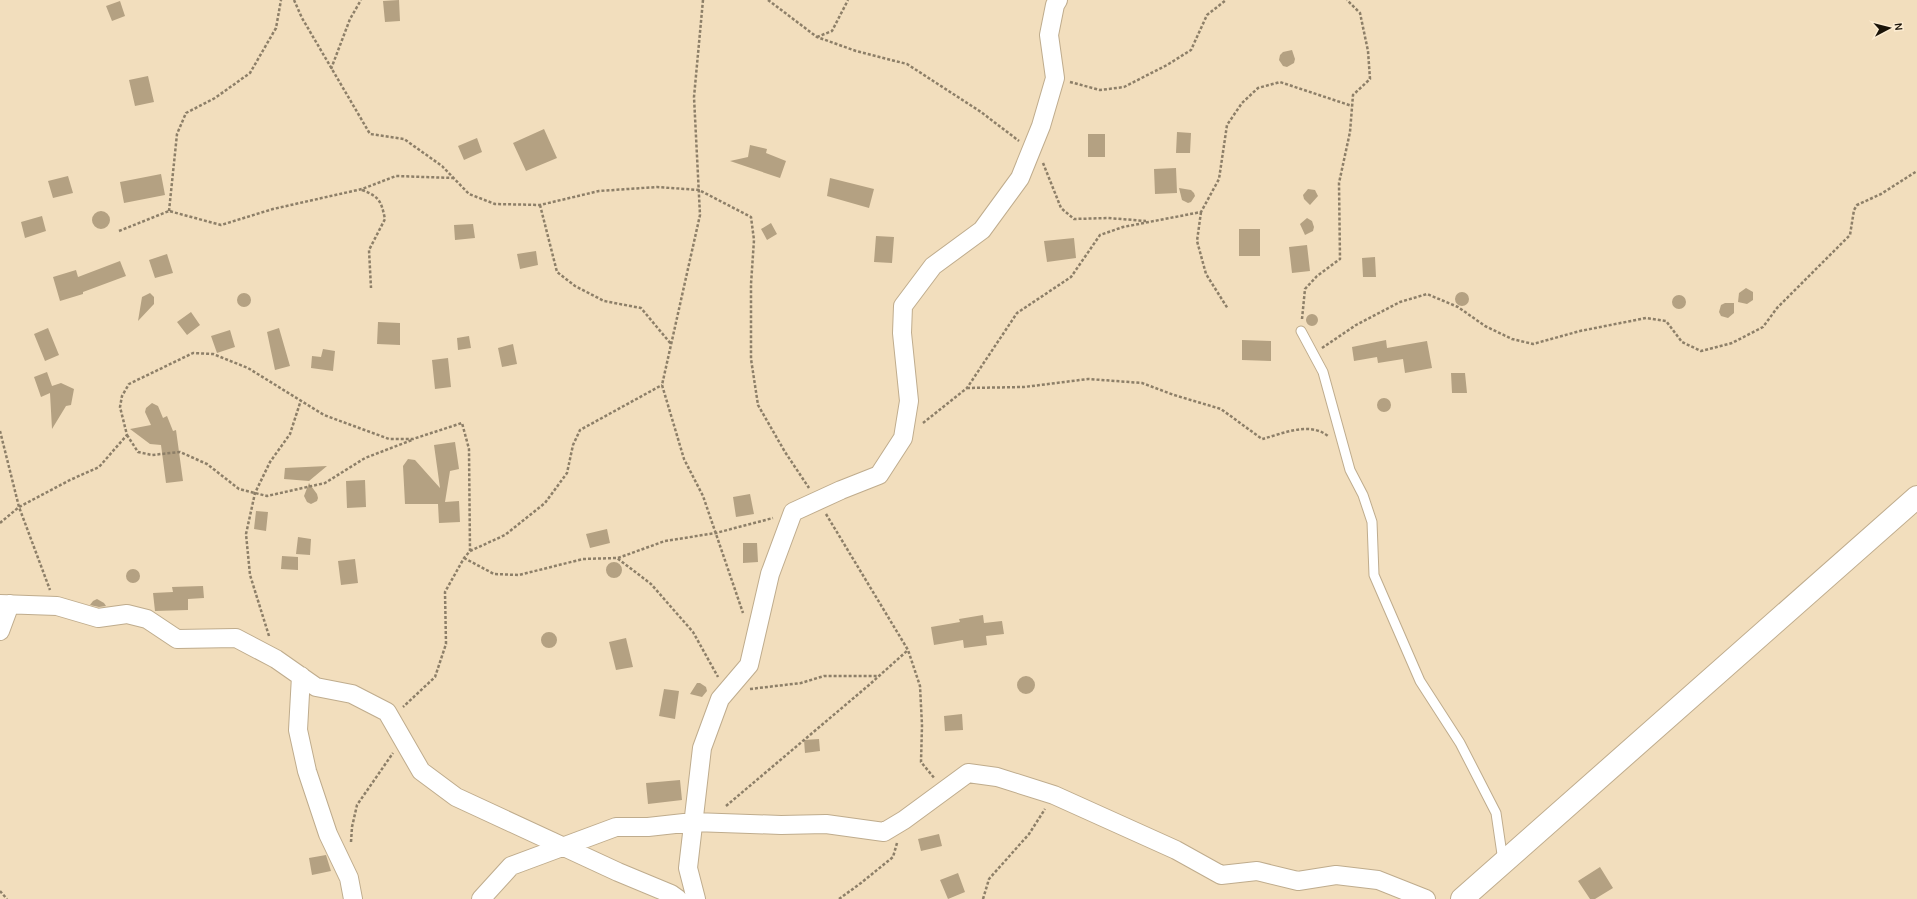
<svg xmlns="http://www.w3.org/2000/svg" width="1917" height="899" font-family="Karla,sans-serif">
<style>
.building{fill:#b4a182}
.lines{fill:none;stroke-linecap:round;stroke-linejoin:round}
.service-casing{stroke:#bfac8d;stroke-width:11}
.minor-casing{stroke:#bfac8d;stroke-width:20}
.secondary-casing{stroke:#bfac8d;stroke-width:24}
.path{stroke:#8d7f68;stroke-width:2.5;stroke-dasharray:3 2;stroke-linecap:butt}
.service{stroke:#fff;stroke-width:9}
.minor{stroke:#fff;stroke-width:18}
.secondary{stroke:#fff;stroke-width:22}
</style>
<rect width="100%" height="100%" fill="#f2debd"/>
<path class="building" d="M399,0L400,21L385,22L383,1Z
M120,1L125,16L112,21L106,6Z
M1292,50L1295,59L1294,63L1287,67L1283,66L1279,60L1280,55L1283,52Z
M148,76L154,102L135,106L129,80Z
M544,129L557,158L526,171L513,143Z
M1177,132L1191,133L1190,153H1176Z
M1088,134H1105V157H1088Z
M477,138L482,152L464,160L458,146Z
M750,145L767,149L766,153L786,161L780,178L730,161L748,157Z
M1176,168L1177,193L1155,194L1154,169Z
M161,174L165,195L124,203L120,182Z
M68,176L73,193L53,198L48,181Z
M830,178L874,189L869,208L827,196Z
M1179,188L1191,190L1194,193L1195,196L1191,202L1188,203L1182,200Z
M1308,189L1315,190L1318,196L1310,205L1304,199L1303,195Z
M92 220a9 9 0 1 1 18 0a9 9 0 1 1-18 0Z
M42,216L46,231L25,238L21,222Z
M1307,218L1312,221L1314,227L1313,231L1305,235L1300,224Z
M771,223L777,234L767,240L761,229Z
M473,224L475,238L455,240L454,225Z
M1239,229H1260V256H1239Z
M876,236L894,237L892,263L874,262Z
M1074,238L1076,258L1047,262L1044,241Z
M1307,245L1310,271L1292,273L1289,247Z
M536,251L538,265L520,269L517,254Z
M167,254L173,273L155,278L149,260Z
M1375,257L1376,277H1363L1362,258Z
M120,261L126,276L83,292V294L60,301L53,277L76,270L78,277Z
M1746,288L1753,292V300L1747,304L1738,302L1739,293Z
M1455 299a7 7 0 1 1 14 0a7 7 0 1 1-14 0Z
M150,293L154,297V304L138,321L142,297Z
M237 300a7 7 0 1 1 14 0a7 7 0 1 1-14 0Z
M1672 302a7 7 0 1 1 14 0a7 7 0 1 1-14 0Z
M1725,303H1734V313L1728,318L1721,316L1719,312L1721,305Z
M191,312L200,325L187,335L177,322Z
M1306 320a6 6 0 1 1 12 0a6 6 0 1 1-12 0Z
M378,322L400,323V345L377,344Z
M48,328L59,355L45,361L34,334Z
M279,328L290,366L275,370L267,332Z
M230,330L235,347L217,353L211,336Z
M469,336L471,348L458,350L457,338Z
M1242,340L1271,341V361L1242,360Z
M1386,340L1387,348L1427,341L1432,368L1405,373L1403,359L1378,363L1377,357L1354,361L1352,347Z
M513,344L517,364L502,367L498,348Z
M323,349L335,351L333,371L311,368L312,356L321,357Z
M448,358L451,387L435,389L432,360Z
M47,372L52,386L61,383L74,389L71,405L66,406L52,429L50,393L41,397L34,377Z
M1451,373H1465L1467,393H1452Z
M1377 405a7 7 0 1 1 14 0a7 7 0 1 1-14 0Z
M152,403L158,406L163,418L167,416L173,431L176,430L183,481L166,483L161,445L150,444L130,429L151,425L145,412L146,408Z
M455,442L459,469L450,471L445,502L459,501L460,522L439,523L438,504H405L403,466L408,459L415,460L440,488L434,445Z
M327,466L309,481L284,479L285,468Z
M365,480L366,507L347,508L346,481Z
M309,483L317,494L318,498L317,501L311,504L307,502L304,496Z
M750,494L754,514L736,517L733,497Z
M256,511L268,512L266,531L254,529Z
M607,529L610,543L590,548L586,534Z
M298,537L311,539L310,555L296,554Z
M743,543H757L758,562L743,563Z
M282,556L298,557V570L281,569Z
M355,559L358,583L341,585L338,561Z
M606 570a8 8 0 1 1 16 0a8 8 0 1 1-16 0Z
M126 576a7 7 0 1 1 14 0a7 7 0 1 1-14 0Z
M203,586L204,598L188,599V610L155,611L153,593L173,592L172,587Z
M97,599L104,603L106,606L99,607L90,605L93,601Z
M983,615L984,623L1002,621L1004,634L986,636L987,645L964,648L963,640L934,645L931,627L960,622L959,619Z
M541 640a8 8 0 1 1 16 0a8 8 0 1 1-16 0Z
M626,638L633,667L616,670L609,642Z
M1017 685a9 9 0 1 1 18 0a9 9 0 1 1-18 0Z
M697,683H700L706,687L707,691L702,697L690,694Z
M664,689L679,691L675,719L659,716Z
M962,714L963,730L945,731L944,716Z
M819,739L820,751L805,753L804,740Z
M680,780L682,800L648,804L646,783Z
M939,834L942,846L921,851L918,839Z
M326,855L331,871L312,875L309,858Z
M1600,867L1613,888L1595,899H1590L1578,881Z
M958,873L965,892L948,899L940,880Z"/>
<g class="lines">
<defs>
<path id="service" d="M1301,331L1323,372L1350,470L1363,495L1372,522L1374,575L1420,681L1460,743L1496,813L1503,861"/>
<path id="minor" d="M0,604L57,606L98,618L127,614L147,619L177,639L236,638L276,659L316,687L352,694L387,712L421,771L456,797L618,872L671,894L678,899
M0,631L10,604
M301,676L298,730L307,771L328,834L349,878L353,899
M481,899L511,866L616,827H648L693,822L781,825L826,824L884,832L904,820L968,773L997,777L1054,795L1176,850L1221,875L1257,871L1298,881L1336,875L1378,880L1426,899
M696,899L688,868L702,748L720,699L749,665L770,574L793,512L841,490L879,475L903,438L909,401L902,333L903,306L933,266L982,230L1020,178L1041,126L1055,78L1049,35L1055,5L1058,0"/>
<path id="secondary" d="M1462,899L1917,497"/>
</defs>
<use href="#service" class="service-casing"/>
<use href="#minor" class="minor-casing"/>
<use href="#secondary" class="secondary-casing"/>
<path class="path" d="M294,0L302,18L370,134L404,139L442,166L469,194L495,204L540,205L599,191L657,187L699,190L751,217L754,240L751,284V359L758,405L785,452L809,488
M703,0L694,97L700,215L662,385L684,459L703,496L743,613
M768,0L817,37L856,51L907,64L981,112L1019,141
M817,37L832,31L848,0
M331,69L350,19L361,0
M1070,82L1100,90L1124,87L1167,65L1191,50L1207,15L1226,0
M1043,163L1061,208L1074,219L1108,218L1146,221
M362,190C380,197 381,201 385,219L369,250L371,288
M540,205L557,272L575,286L604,301L641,308L671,344
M169,211L177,134L186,113L215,98L250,73L276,28L281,0
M1201,212L1197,241L1206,274L1228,309
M119,231L169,211L221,225L273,209L362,189L396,176L453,178
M1302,319L1305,289L1317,276L1340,259L1339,183L1350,132L1353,95L1370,79L1368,51L1360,13L1347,0
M1322,348L1356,325L1400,302L1427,294L1458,307L1485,326L1512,339L1533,344L1580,331L1646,318L1666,321L1682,342L1701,351L1732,343L1763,327L1777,308L1850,235L1854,210L1857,205L1881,194L1917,171
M967,388L1024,387L1088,379L1142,383L1174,395L1221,409L1262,439C1282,434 1309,421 1328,436
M923,423L967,388L1017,313L1071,277L1100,235L1123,227L1201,212L1219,179L1227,125L1242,103L1258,88L1280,82L1352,106
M0,431L19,507L50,590
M127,435L138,452L152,455L180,452L207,464L239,489L267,496L325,483L365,458L412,440
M826,514L908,650L920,686L922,725L921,762L935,779
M0,523L19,507L70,480L99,467L127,435L120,407L122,396L129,384L193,353L213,354L248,368L324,415L389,439H413L462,423L469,449L470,551L464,558L445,592L446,644L435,677L403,707
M470,551L505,535L545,503L567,473L573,445L580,430L662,385
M464,558L494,574L519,575L583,559L617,558L651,584L693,632L718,677
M618,558L665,541L716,533L773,518
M269,636L250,575L246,534L255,493L270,462L290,434L301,400
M750,689L801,683L824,676H878
M726,806L869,685L908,650
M351,842L352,827L357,805L393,753
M0,891L7,899
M839,899L861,883L893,857L897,843
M983,899L989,879L1029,834L1045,809"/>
<use href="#service" class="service"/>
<use href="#minor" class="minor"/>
<use href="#secondary" class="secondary"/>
</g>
<g transform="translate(1889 28) rotate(83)" stroke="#fcecd2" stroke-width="3" paint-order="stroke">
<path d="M0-3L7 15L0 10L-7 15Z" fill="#1a1308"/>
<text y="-6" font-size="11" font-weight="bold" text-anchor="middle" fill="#1a1308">N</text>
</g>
</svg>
